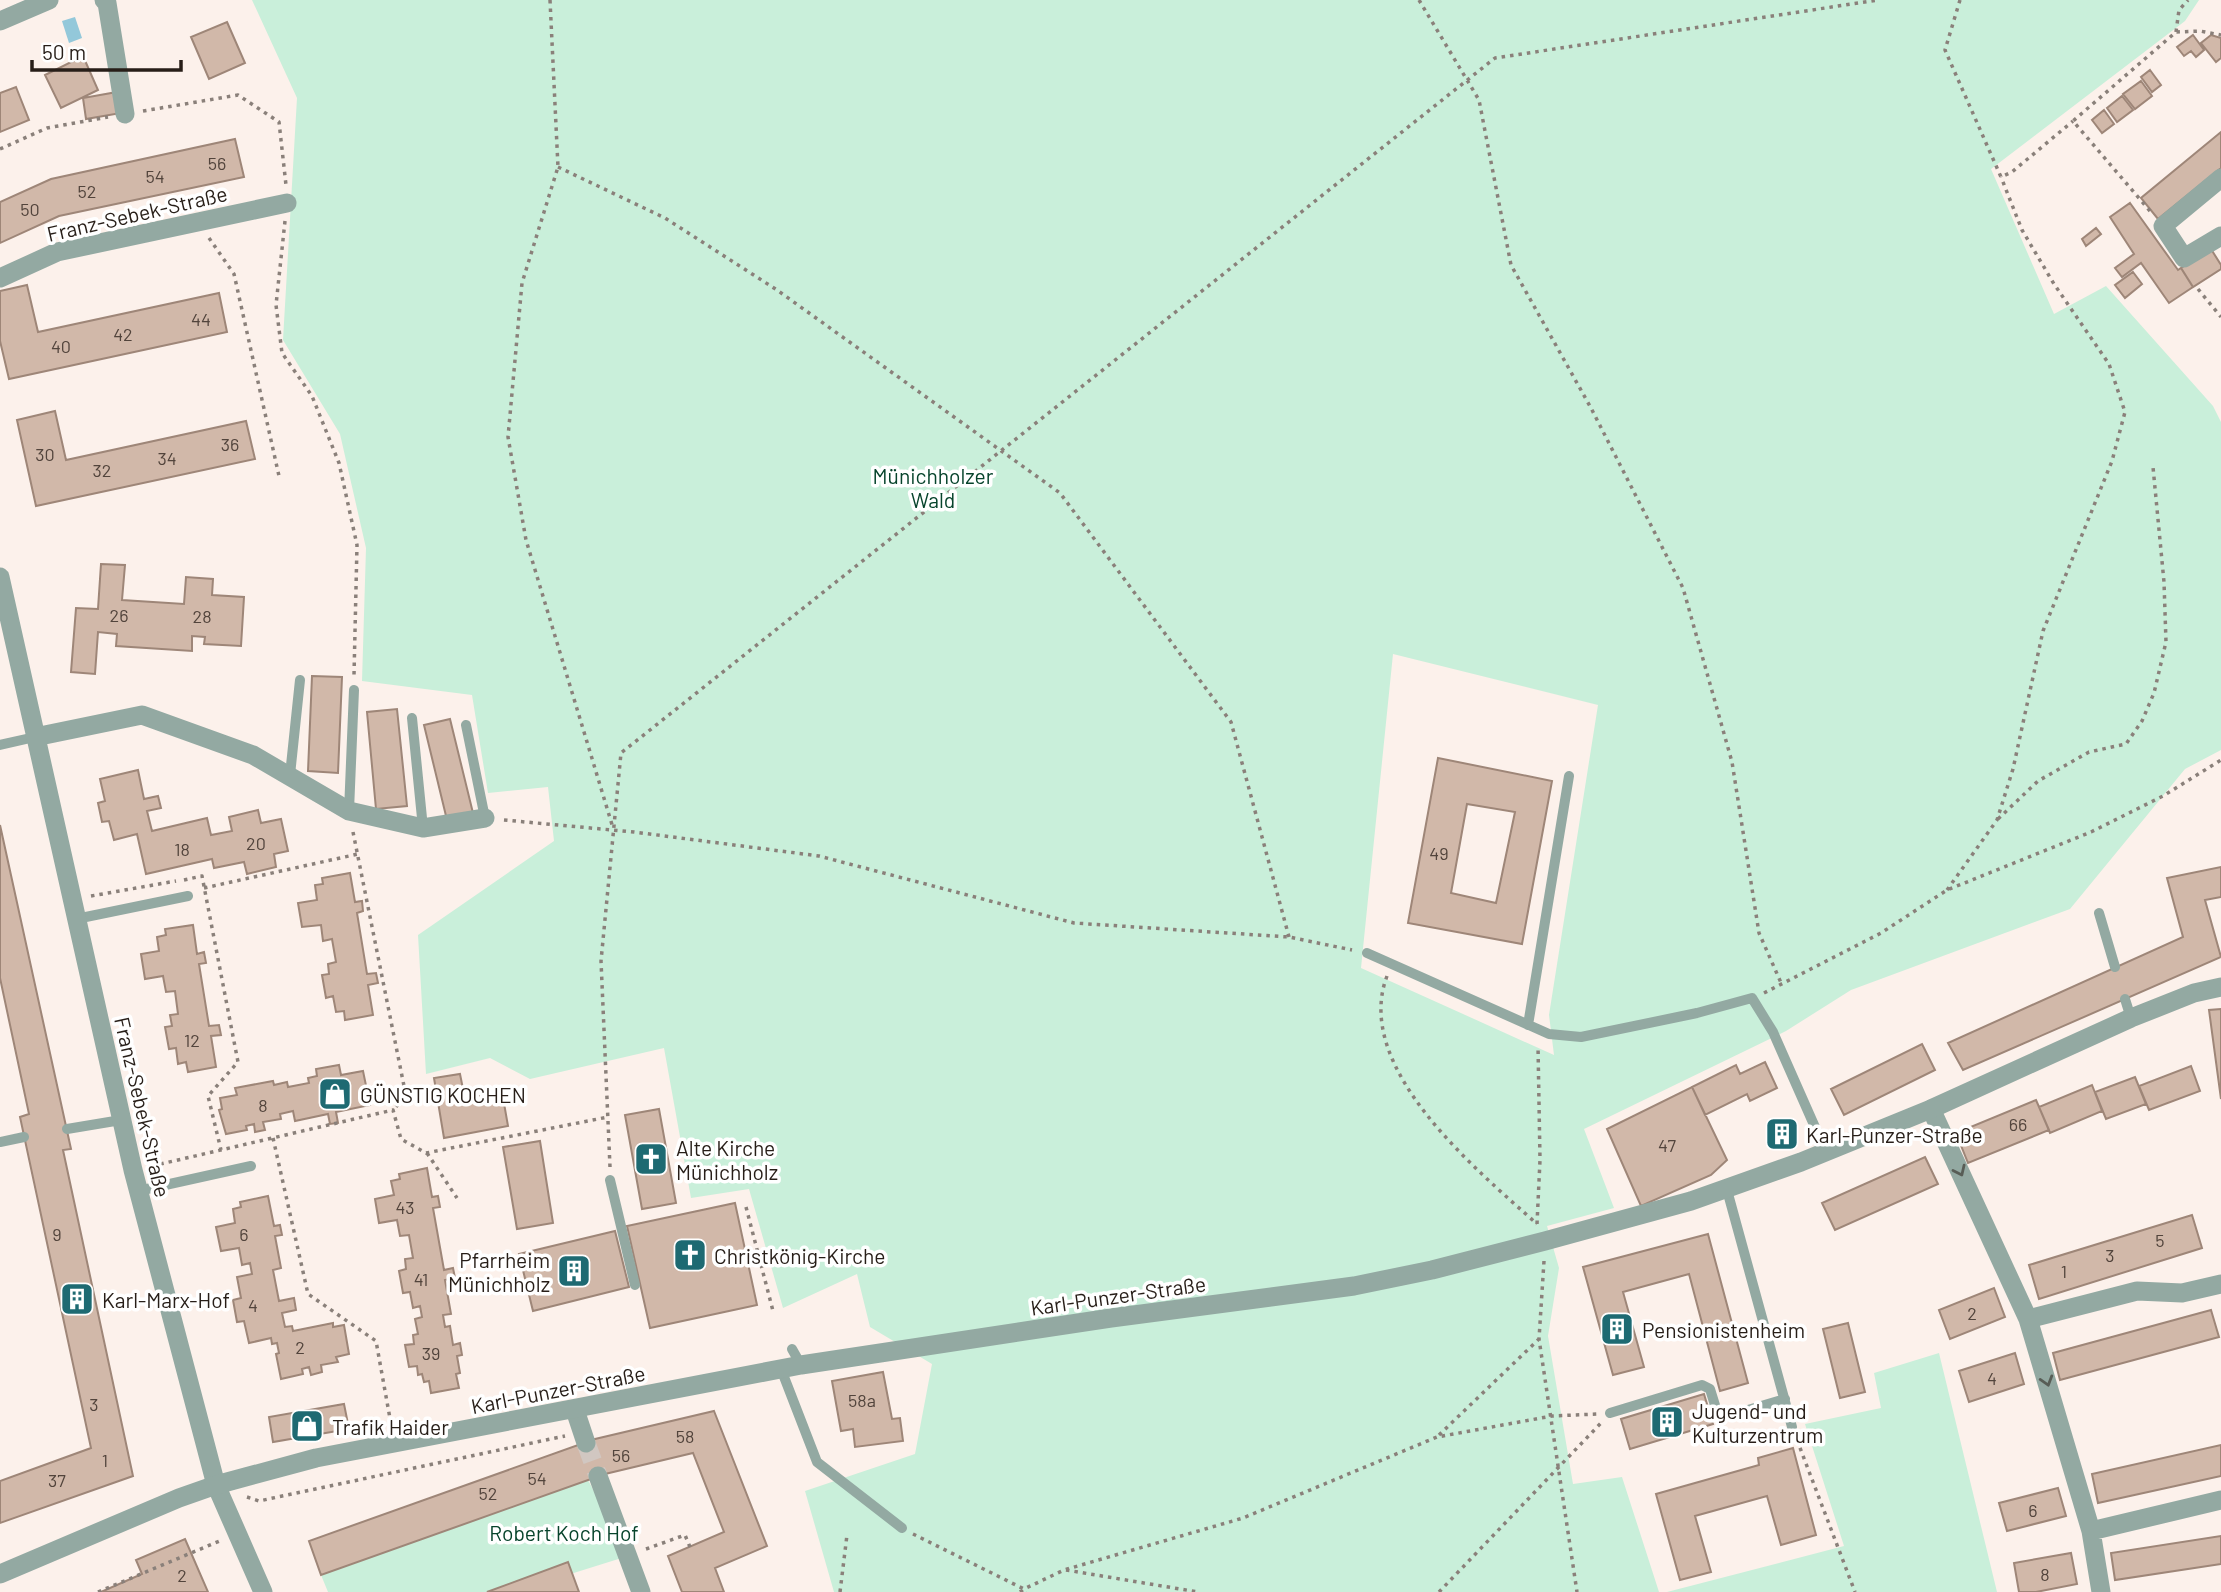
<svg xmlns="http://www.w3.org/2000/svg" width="2221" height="1592" font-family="Barlow,sans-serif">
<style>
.green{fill:#c9efda;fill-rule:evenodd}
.water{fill:#93c8da}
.building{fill:#d1b8a9;stroke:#9e8678;stroke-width:2;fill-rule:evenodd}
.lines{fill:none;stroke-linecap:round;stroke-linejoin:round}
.minor-tunnel{stroke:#d1c7c1;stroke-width:19;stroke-dasharray:19 10;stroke-linecap:butt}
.path{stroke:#8a807a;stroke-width:3.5;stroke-dasharray:3.5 5;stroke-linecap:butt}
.service{stroke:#93a9a2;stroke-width:10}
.minor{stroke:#93a9a2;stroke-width:19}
.tertiary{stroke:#93a9a2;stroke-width:19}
.oneway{stroke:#585d56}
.labels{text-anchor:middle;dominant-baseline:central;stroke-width:7;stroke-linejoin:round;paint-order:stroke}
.number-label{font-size:18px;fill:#52443c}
.street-label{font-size:21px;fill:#271e18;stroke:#fff}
.park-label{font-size:21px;fill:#07442c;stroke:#fff}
.poi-label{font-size:21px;fill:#271e18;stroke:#fff;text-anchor:start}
</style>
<rect width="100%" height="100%" fill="#fcf1eb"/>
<path class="green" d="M252,0H2199L2185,21L1991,169L2054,314L2106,286L2213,406L2221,422V750L2185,769L2070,909L1851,990L1786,1031L1584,1129L1614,1208L1547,1226L1559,1268L1548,1336L1573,1484L1622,1477L1659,1592H834L805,1491L915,1454L932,1364L870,1327L857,1274L783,1308L749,1189L691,1198L664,1048L530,1079L490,1058L426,1074L418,935L554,841L548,787L488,793L472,695L362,681L366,548L340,434L283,340L297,98ZM1393,654L1598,705L1549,1015L1554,1055L1361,968Z
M1939,1353L1997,1592H1667L1844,1546L1805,1424L1881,1408L1874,1373Z
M588,1480L628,1556L513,1592H328L321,1575Z"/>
<path class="water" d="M75,17L82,38L69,43L62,21Z"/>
<path class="building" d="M227,22L245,63L209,79L191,37Z
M2193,35L2204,50L2196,57L2191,51L2184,56L2177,47Z
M2211,35L2221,38V58L2216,62L2201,43Z
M83,56L98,90L61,108L45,75Z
M2150,70L2161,85L2152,92L2141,77Z
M2141,81L2152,96L2135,109L2123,94Z
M16,87L29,120L0,132V93Z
M117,92L121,113L86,119L83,98Z
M2122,96L2133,110L2117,122L2107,108Z
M2104,110L2114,124L2102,133L2092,120Z
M2221,132V168L2158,219L2141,198Z
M235,139L244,177L59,216L0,243V202L51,179Z
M2130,203L2178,270L2181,268L2193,287L2169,303L2141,263L2122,277L2115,268L2134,254L2110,217Z
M2096,228L2101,234L2086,246L2082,239Z
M2211,249L2221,265V269L2193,287L2181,268Z
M2133,272L2142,284L2125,298L2115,285Z
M27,285L38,332L219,293L227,332L9,379L0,341V291Z
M55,411L66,460L246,421L255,459L36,506L17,420Z
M101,564L125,565L122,600L184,604L186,577L213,579L212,595L244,597L241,646L204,644L205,637L192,636V651L116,646L117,634L98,632L95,674L71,672L76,608L98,609Z
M312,676L342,677L338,773L308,771Z
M397,709L407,806L376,809L367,712Z
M450,719L473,813L447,820L424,725Z
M1438,758L1552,781L1522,944L1408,923ZM1467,804L1515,812L1496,903L1451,893Z
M138,770L144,799L158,796L161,808L147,811L152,831L207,818L211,835L232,831L229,817L258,810L261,823L281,819L288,851L274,854L276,867L247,874L244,862L214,868L212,859L146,874L137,834L114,840L109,821L102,822L98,803L105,801L100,779Z
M0,825L71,1149L63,1150L133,1476L0,1523V1481L91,1448L20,1117L29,1114L0,978Z
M2221,867V897L2205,900L2221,957L1963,1070L1948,1043L2183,937L2167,878Z
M350,873L355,902L362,901L363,911L357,913L367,974L376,973L378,983L368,985L373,1015L345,1020L344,1011L336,1012L333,996L326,998L322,975L329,974L328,964L336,962L332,939L323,941L321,925L302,927L298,903L317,900L315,885L323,884L322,878Z
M193,925L197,954L204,952L206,963L199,964L209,1026L219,1025L221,1035L211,1036L216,1067L188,1072L186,1062L178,1064L176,1048L169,1049L165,1027L172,1026L170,1015L178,1014L175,991L166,992L163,976L145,979L141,954L159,951L157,937L166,935L165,929Z
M2221,1009V1099L2209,1010Z
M1922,1044L1935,1070L1844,1115L1831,1089Z
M1765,1062L1777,1088L1750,1101L1747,1094L1705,1115L1692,1087L1736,1065L1740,1074Z
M339,1065L341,1075L363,1071L370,1105L336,1112L338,1123L330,1124L328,1114L295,1121L293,1111L280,1114L281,1119L263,1122L265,1130L255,1132L254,1124L246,1126L247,1130L226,1134L219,1110L222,1109L220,1098L237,1095L235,1088L273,1081L274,1085L287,1082L288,1087L309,1083L308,1078L317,1076L316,1069Z
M2191,1066L2200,1091L2149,1110L2139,1086Z
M460,1074L465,1099L502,1092L508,1126L444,1138L434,1078Z
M2135,1077L2146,1104L2106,1119L2095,1092Z
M2092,1085L2102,1111L2050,1133L2039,1107Z
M1692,1087L1727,1160L1711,1175L1641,1206L1607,1129Z
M2036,1100L2049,1130L1968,1163L1956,1133Z
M659,1109L676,1203L642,1209L625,1115Z
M1787,1126L1791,1137L1777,1143L1773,1131Z
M540,1141L553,1223L517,1229L503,1147Z
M1925,1157L1938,1184L1835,1230L1822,1203Z
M427,1168L432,1197L438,1196L440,1207L433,1208L444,1270L453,1268L455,1278L445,1280L451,1314L443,1315L445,1327L450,1326L453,1345L460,1343L462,1355L457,1356L460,1373L456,1374L459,1388L431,1393L429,1381L424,1382L422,1374L418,1375L417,1366L409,1367L405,1345L414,1344L413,1335L418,1334L415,1319L422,1317L420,1306L413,1308L410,1292L403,1293L399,1271L406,1269L405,1259L413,1258L409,1235L400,1236L397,1220L379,1223L375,1199L394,1195L391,1181L400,1179L399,1174Z
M268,1196L274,1226L280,1225L282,1235L275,1236L281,1268L273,1270L279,1301L294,1298L296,1310L282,1313L285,1327L292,1326L293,1331L333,1323V1327L344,1325L349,1354L336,1357L338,1362L321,1365L322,1372L311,1375L309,1367L302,1369L303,1374L281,1379L276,1354L279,1353L277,1343L272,1344L271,1338L249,1343L244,1321L237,1322L233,1300L241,1298L237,1277L252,1274L250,1263L242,1265L239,1248L221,1251L216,1227L235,1223L233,1209L241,1207L240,1202Z
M735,1203L757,1305L650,1328L627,1226Z
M2192,1215L2202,1248L2039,1299L2029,1265Z
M615,1231L629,1287L533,1311L519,1254Z
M1708,1234L1748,1383L1720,1391L1689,1274L1623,1292L1644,1367L1613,1375L1583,1267Z
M1994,1288L2005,1317L1950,1339L1939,1310Z
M2211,1310L2219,1337L2060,1380L2053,1353Z
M1848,1323L1865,1392L1840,1398L1823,1329Z
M2015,1353L2024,1384L1969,1402L1959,1371Z
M883,1372L892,1419L900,1418L903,1441L855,1447L853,1429L841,1431L832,1381Z
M1704,1394L1713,1424L1630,1449L1621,1419Z
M344,1404L349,1429L273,1442L269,1417Z
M714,1411L767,1546L715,1568L724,1592H682L668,1556L724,1532L693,1453L605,1474L321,1575L309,1541L595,1439Z
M2221,1445V1476L2098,1503L2092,1474Z
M1793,1448L1816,1535L1781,1545L1767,1496L1695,1516L1711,1572L1680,1580L1656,1494L1759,1465L1758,1458Z
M2058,1488L2066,1516L2007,1531L1999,1503Z
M2221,1536V1564L2115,1580L2111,1553Z
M185,1539L208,1592H101L142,1574L136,1560Z
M2071,1553L2077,1584L2036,1592H2019L2014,1563Z
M568,1562L579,1592H487Z"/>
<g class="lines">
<path class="minor-tunnel" d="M586,1443L598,1476"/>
<path class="path" d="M550,0L558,167L522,283L508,437L526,540L613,828
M1419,0L1479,100L1511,265L1591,408L1683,588L1732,762L1759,933L1782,985
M1960,0L1945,50L2001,177L2012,172L2073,121
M2176,32L2179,10L2188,0
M143,111L238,95L279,122L286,185
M0,149L47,128L108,117
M558,167L665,218L777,290L1060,493L1231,722L1289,937
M2150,211L2073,121L2176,32L2200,31L2221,35
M285,221L276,305L282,353L312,396L339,463L357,545L354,675
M209,238L234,274L279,476
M2198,289L2221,317
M1998,819L2038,781L2089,752L2126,744L2142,721L2154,693L2166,642L2164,582L2153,467
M504,820L634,832L819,856L1074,923L1289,937L1352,950
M353,832L406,1096L393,1110
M184,880L202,876L238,1062L208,1096L221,1150
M204,888L358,854
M1947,890L1997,820L2013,769L2043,631L2112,461L2125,412L2109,364L2054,284L2022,230L2001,177
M91,896L176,881
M1387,976C1352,1068 1477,1170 1537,1224
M1764,993L1881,933L1947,890L2091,832L2163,796L2221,760
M273,1138L308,1294L376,1341L391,1424
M427,1153L457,1198
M152,1166L393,1110L401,1139L426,1153L608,1117
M610,1167L601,961L621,753L1495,58L1878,0
M746,1207L773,1311
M1537,1224L1540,1160L1538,1046
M1544,1261L1539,1339L1577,1592
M1439,1435L1539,1339
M1797,1440L1855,1592
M247,1497L259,1501L565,1436
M913,1534L1024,1589L1064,1570L1243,1518L1437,1437L1552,1416L1598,1414
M646,1549L685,1535L690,1547
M1066,1570L1198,1592
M98,1592L222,1540
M840,1592L847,1535
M1020,1592L1024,1589L1026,1592
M1439,1592L1601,1423"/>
<path class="service" d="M412,718L423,828
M466,725L485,818
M0,745L35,737
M290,775L300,680
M349,811L354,690
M2099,913L2115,967
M76,919L188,896
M1367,953L1549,1034L1581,1037L1697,1013L1752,998L1773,1032L1826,1152
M2125,999L2131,1018
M1528,1025L1569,776
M67,1129L121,1120
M0,1142L24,1137
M610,1180L635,1285
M1727,1190L1792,1427
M138,1191L251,1166
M792,1349L801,1365
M781,1369L817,1462L902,1528
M1610,1413L1702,1385L1710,1389L1718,1415L1721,1418L1785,1399"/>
<path class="minor" d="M104,0L107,3L125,114
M0,21L49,0
M2221,178L2163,226L2184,258L2221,236
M0,278L57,252L287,203
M0,577L133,1170L216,1485L263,1592
M35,737L142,715L253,755L349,811L423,828L485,818
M1931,1109L2028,1319L2091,1531L2101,1592
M2028,1319L2137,1291L2182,1293L2221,1284
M575,1410L586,1443
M598,1476L641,1592
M2091,1531L2221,1500"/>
<path class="tertiary" d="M0,1574L179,1498L216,1485L316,1458L801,1365L1111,1318L1354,1286L1432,1270L1545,1241L1691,1201L1801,1162L1931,1109L2131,1018L2194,993L2221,987"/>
</g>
<defs><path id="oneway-chevron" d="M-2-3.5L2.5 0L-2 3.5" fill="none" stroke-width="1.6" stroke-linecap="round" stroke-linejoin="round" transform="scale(1.75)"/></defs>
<g class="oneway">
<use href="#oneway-chevron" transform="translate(1960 1171) rotate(65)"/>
<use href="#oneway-chevron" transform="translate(2047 1381) rotate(73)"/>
</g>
<defs>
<symbol id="shop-square" viewBox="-11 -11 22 22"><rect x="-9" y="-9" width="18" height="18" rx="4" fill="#1e6a72" stroke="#fff"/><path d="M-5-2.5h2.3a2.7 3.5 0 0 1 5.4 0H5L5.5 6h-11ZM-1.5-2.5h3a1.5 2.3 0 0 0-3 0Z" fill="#fff"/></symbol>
<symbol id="building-square" viewBox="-11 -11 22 22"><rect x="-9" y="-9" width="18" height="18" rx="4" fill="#1e6a72" stroke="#fff"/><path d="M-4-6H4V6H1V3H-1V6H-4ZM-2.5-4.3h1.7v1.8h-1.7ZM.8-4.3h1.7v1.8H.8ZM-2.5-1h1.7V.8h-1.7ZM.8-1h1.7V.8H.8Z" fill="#fff"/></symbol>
<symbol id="church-square" viewBox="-11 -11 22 22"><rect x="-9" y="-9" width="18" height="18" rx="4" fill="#1e6a72" stroke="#fff"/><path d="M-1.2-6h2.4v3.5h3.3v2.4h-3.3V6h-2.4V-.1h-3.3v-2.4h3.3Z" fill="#fff"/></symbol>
</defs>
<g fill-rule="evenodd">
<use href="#shop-square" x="316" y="1075" width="38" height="38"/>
<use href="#building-square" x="1763" y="1115" width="38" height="38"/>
<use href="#church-square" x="632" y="1140" width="38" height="38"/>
<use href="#church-square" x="671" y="1236" width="38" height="38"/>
<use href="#building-square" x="555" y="1252" width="38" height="38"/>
<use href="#building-square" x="58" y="1280" width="38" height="38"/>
<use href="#building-square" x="1598" y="1310" width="38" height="38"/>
<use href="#building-square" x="1648" y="1403" width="38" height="38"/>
<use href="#shop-square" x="288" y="1407" width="38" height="38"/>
</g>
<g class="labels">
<g class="number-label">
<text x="217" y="163">56</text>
<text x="155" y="176">54</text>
<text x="87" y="191">52</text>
<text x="30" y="209">50</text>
<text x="201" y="319">44</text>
<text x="123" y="334">42</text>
<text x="61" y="346">40</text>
<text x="230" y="444">36</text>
<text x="45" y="454">30</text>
<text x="167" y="458">34</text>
<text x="102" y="470">32</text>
<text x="119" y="615">26</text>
<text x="202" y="616">28</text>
<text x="256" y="843">20</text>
<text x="182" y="849">18</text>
<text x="1439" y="853">49</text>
<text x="192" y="1040">12</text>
<text x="263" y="1105">8</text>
<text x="2018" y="1124">66</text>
<text x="1667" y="1145">47</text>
<text x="405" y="1207">43</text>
<text x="57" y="1234">9</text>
<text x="244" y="1234">6</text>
<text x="2160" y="1240">5</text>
<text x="2110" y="1255">3</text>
<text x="2064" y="1271">1</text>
<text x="421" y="1279">41</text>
<text x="253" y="1305">4</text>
<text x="1972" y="1313">2</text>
<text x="300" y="1347">2</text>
<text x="431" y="1353">39</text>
<text x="1992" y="1378">4</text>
<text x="862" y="1400">58a</text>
<text x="94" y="1404">3</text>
<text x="685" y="1436">58</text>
<text x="621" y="1455">56</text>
<text x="105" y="1460">1</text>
<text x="537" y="1478">54</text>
<text x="57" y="1480">37</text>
<text x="488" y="1493">52</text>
<text x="2033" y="1510">6</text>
<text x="2045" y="1574">8</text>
<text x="182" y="1575">2</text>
</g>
<g class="street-label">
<text transform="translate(137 213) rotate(-13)">Franz-Sebek-Straße</text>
<text transform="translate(143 1107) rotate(77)">Franz-Sebek-Straße</text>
<text transform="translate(1118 1295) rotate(-8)">Karl-Punzer-Straße</text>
<text transform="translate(558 1389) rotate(-11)">Karl-Punzer-Straße</text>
</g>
<g class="park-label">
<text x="933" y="475">Münichholzer<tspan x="933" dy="24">Wald</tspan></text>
<text x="564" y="1532">Robert Koch Hof</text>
</g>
<g class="poi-label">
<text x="360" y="1094">GÜNSTIG KOCHEN</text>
<text x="1806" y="1134">Karl-Punzer-Straße</text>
<text x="676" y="1147">Alte Kirche<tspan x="676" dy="24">Münichholz</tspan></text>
<text x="714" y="1255">Christkönig-Kirche</text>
<text x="550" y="1259" text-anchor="end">Pfarrheim<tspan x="550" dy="24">Münichholz</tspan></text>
<text x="102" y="1299">Karl-Marx-Hof</text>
<text x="1642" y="1329">Pensionistenheim</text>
<text x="1692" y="1410">Jugend- und<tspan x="1692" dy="24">Kulturzentrum</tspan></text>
<text x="332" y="1426">Trafik Haider</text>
</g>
</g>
<path d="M32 60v10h149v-10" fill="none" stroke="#271e18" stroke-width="3.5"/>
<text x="42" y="60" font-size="21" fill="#271e18" stroke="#ffffff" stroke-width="5" paint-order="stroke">50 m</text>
</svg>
